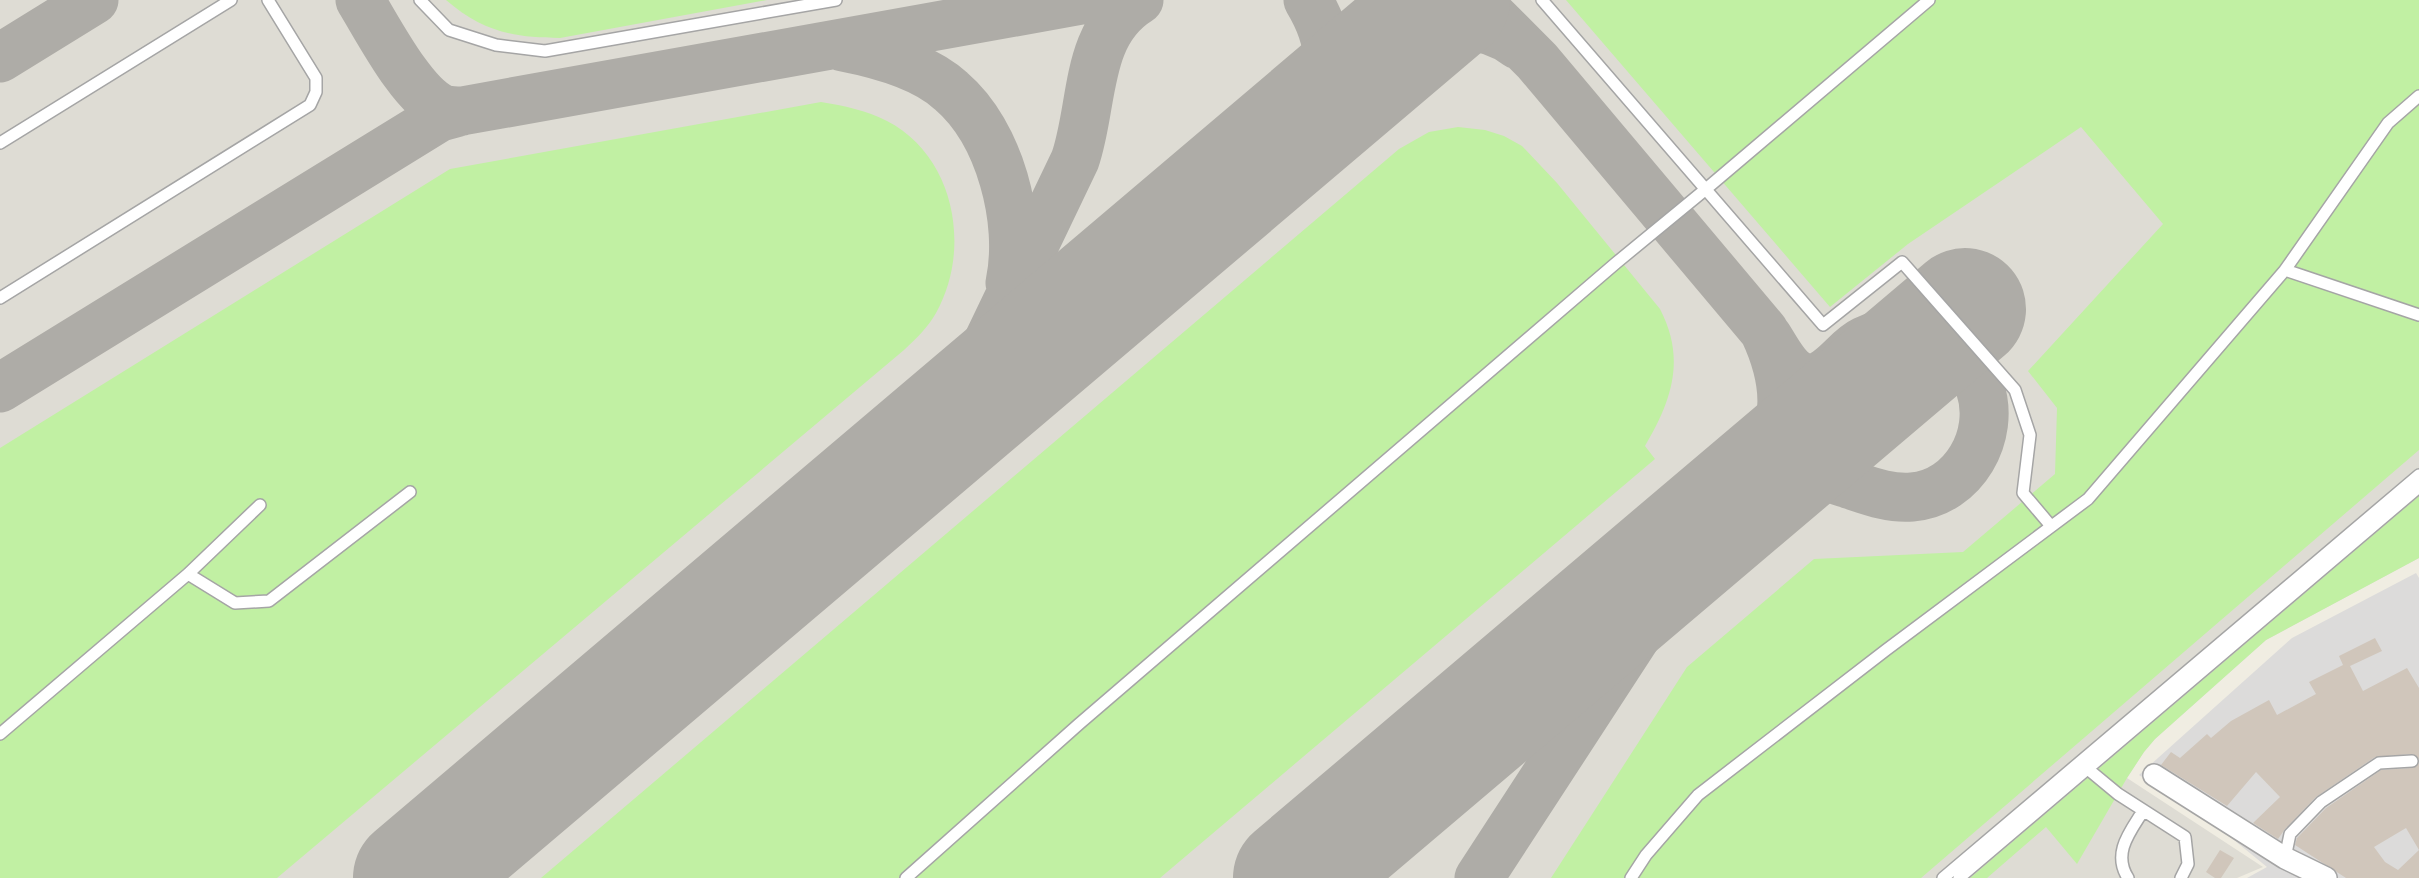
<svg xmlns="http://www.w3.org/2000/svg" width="2419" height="878" font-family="Montserrat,sans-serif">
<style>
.residential{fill:#dcdbda}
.airport{fill:#dedcd4}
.grass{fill:#c1f0a3}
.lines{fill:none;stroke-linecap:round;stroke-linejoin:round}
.taxiway{stroke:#aeaca7;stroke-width:49}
.runway{stroke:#aeaca7;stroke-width:122}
.building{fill:#d0c6bb;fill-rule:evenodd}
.service-casing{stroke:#a5a5a5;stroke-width:14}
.minor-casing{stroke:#a5a5a5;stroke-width:24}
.service{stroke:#fff;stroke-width:11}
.minor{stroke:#fff;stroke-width:21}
</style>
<rect width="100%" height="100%" fill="#f0ede2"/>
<path class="residential" d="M2416,573L2419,578V878H2247L2267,867L2207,818L2139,775L2292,638Z"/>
<path class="airport" d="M0,0H2419V558L2266,640L2155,739L2144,752L2127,778L2263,867L2237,878H0Z"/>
<path class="grass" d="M446,0H767L560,38C513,38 482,31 446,0Z
M1566,0H2419V450L1921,878H1551L1687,667L1814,559L1963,552L2055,474L2057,408L2028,371L2163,224L2081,127L1908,244L1830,307Z
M821,102C844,106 866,110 887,121C955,156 972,249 936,313C928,327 916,339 904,350L277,878H0V448L450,169Z
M1458,127L1485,130L1504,136L1522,146L1557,183L1660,309C1686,359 1672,400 1645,446L1655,459L1160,878H541L1399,149L1429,132Z
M2419,496V558L2266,640L2155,739L2144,752L2127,778L2077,864L2046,827L1987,878H1970Z"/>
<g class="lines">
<path class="taxiway" d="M360,0C378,29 412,96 443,109C449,111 456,111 462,111
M1476,0L1537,61L1764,331C1797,401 1783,445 1736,503
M843,47C879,54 924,66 951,91C1000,133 1023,221 1010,283
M0,58L94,0
M1379,59C1420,28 1472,11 1518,45
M1288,136C1333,95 1340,53 1308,0
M1768,337C1777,351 1789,377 1809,378C1831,378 1845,350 1864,341C1908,319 1964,342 1980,388C1996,435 1964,493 1912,497C1888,499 1867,490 1845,483C1827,477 1804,471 1794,454C1785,440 1785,422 1783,406
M0,388L440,117L462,111L1082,0
M948,425L1075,160C1094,105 1084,34 1139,0
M1479,878L1707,528"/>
<path class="runway" d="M414,878L1449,0
M1294,878L1965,309"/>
</g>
<path class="building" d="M2375,638L2382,651L2350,666L2363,691L2407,668L2419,688V759L2412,754L2375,757L2316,797L2285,829L2278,839L2253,823L2280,797L2256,772L2227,806L2161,765L2171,752L2180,758L2207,734L2211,738L2231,721L2269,700L2277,715L2316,694L2309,682L2343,665L2339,656Z
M2419,763V878H2346L2295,845L2297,838L2326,808L2381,770L2412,768ZM2406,828L2419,850L2398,870L2385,862L2374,847Z
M2220,850L2234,858L2221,878H2215L2206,872Z"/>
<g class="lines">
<defs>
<path id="service" d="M420,0L449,30L496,45L545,51L836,0
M1542,0L1823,325L1902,262L2015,390L2030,435L2023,493L2051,526
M2419,96L2388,123L2285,270L2419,315
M0,143L231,0
M0,298L310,105L316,92V78L268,0
M188,574L235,603L269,601L410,492
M0,734L188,574L260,505
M2083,765L2118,794L2185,837L2188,864L2181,878
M2285,858L2290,834L2321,802L2379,763L2412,761
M906,878L1079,724L1616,263L1706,189L1929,0
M1631,878L1646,855L1698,795L1886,650L2088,499L2285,270
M1943,878L2419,475
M1959,878L2419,487
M2128,878C2112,853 2130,832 2143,811"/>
<path id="minor" d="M2154,775L2285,858L2326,878"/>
</defs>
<use href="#service" class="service-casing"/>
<use href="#minor" class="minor-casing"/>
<use href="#service" class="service"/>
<use href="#minor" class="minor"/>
</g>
</svg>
